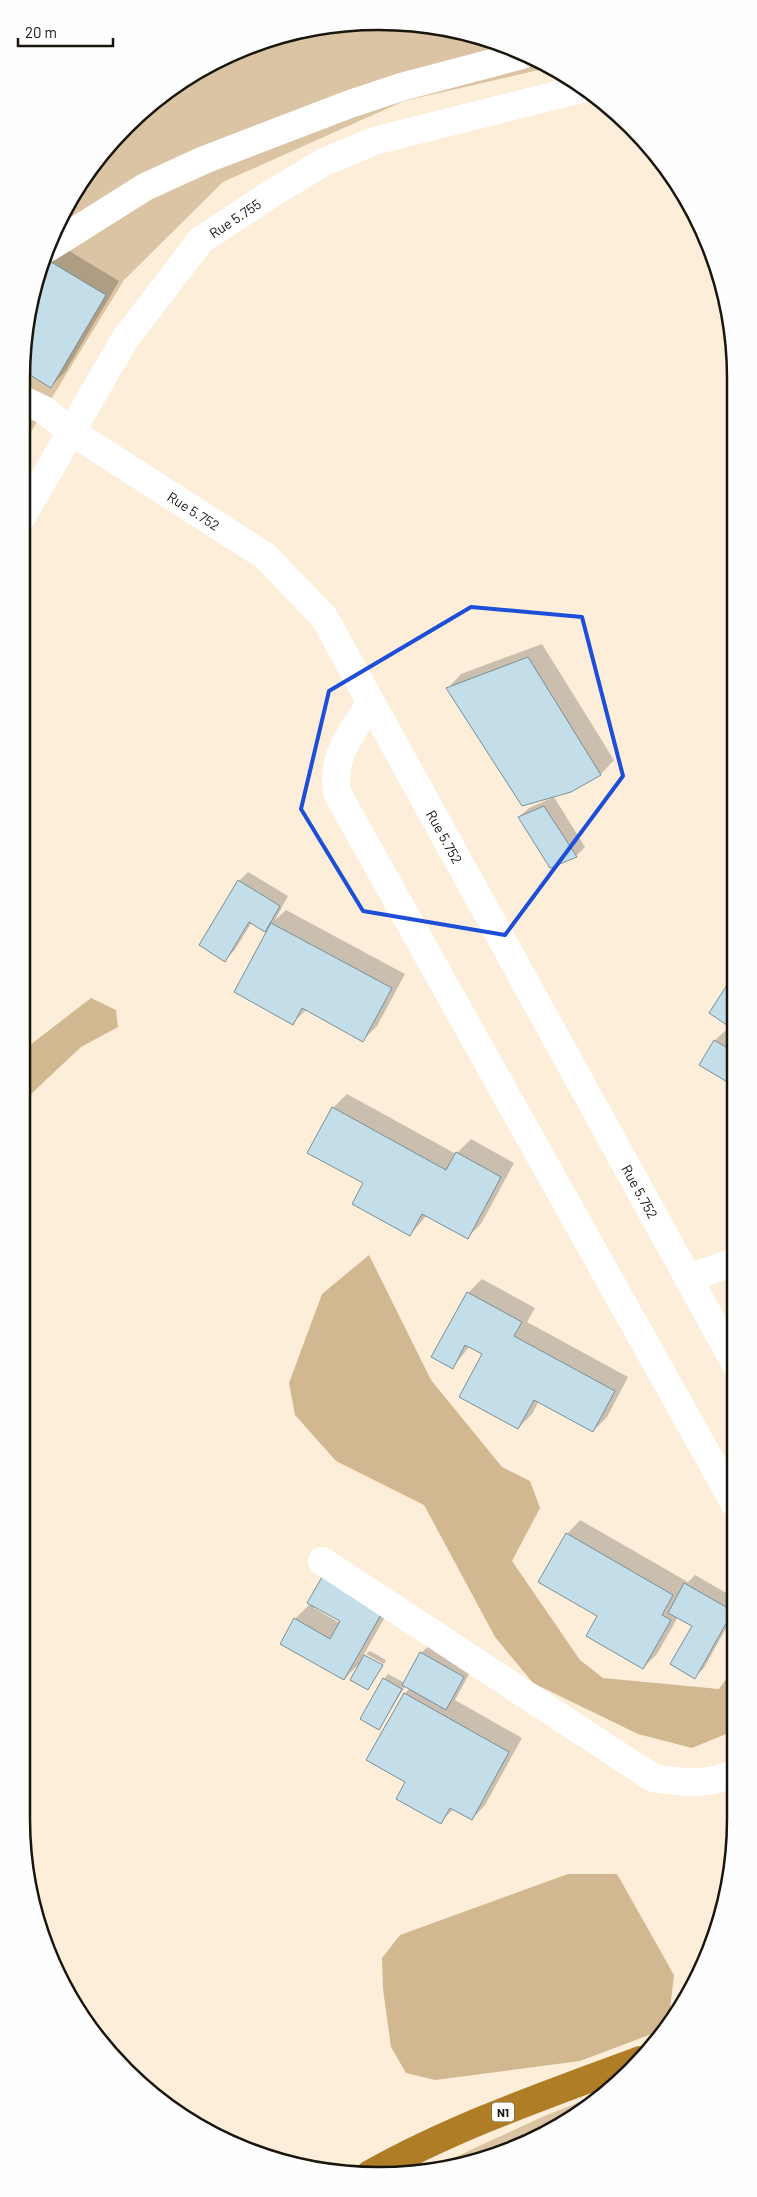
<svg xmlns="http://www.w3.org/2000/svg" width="757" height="2197" font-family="Barlow,sans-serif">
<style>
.green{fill:#dac4a4}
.forest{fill:#d2b891}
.shadow{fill:#0003;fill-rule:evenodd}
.building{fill:#c3dee8;stroke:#77909a}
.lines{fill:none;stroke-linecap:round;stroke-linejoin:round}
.minor{stroke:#fff;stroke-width:28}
.highway{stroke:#ae7d26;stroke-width:28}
.marked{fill:none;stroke:#1d4ed8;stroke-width:4;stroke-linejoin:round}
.labels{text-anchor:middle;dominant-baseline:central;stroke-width:4;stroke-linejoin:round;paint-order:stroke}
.shield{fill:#fefefe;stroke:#5e5c56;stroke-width:1}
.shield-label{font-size:12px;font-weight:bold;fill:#1a160e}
.street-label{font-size:14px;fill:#1a160e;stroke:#fefefe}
.rim{fill:none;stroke:#1a160e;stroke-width:2.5}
</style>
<rect width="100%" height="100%" fill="#fdeeda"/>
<path class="green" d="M402,22L471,33L552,67L404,101L223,182L124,280L21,448V378L33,286L58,221L95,161L143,110L200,69L263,40L332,24Z
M607,2091L577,2115L471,2164L423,2172L542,2117Z"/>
<path class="forest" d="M91,998L116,1010L118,1027L81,1047L32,1093L21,1128V1052Z
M369,1255L431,1380L502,1467L530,1481L540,1508L512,1561L580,1660L603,1678L719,1689L735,1666L736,1730L692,1748L638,1734L533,1683L495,1637L424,1505L336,1461L295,1415L289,1383L322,1294Z
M568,1874H617L674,1975L668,2026L665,2029L580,2061L435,2080L406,2073L391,2047L383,1989L382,1958L400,1935Z"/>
<path class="shadow" d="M61,246L119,281L65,372L51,386L33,286L47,260Z
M21,400L32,407L21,425Z
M542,644L614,760L601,774L570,791L448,688L461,674Z
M554,797L585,847L576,856L519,817L529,808Z
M248,872L288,896L275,920L286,910L405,974L377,1026L363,1040L307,1009L293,1023L236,992L272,923L264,930L252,922L234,951L225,960L239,881Z
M725,1031L734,1037V1085L701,1064L715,1040Z
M347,1094L456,1154L471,1139L514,1163L481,1224L467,1238L427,1215L410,1235L365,1183L333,1108Z
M482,1279L535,1308L527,1322L628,1377L607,1417L593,1431L539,1401L532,1414L518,1428L483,1354L470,1346L453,1367L468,1293Z
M580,1520L688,1582L695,1575L735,1598V1612L704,1668L695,1677L693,1626L678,1617L657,1654L643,1668L599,1615L567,1534Z
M396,1597L362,1658L365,1656L383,1666L368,1689L360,1663L344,1679L282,1644L295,1619L311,1603ZM315,1606L341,1620L340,1623L314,1608Z
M431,1644L473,1667L455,1700L522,1738L485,1805L472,1819L454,1809L440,1822L407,1782L368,1760L405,1693L410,1688L406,1685L379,1729L384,1679L388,1674L405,1683L421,1653Z
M370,1651L386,1660L384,1664L366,1654Z"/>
<path class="building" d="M46,259L106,295L51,388L22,370L33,286Z
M528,657L601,775L571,792L522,806L446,688Z
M544,806L577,857L550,868L518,817Z
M238,880L280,906L265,932L249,922L225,962L199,945Z
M271,923L392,988L363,1042L302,1008L293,1025L234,992Z
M734,974V1030L709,1013Z
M714,1040L734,1052V1086L699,1065Z
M332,1107L446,1170L456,1152L501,1177L468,1239L422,1214L410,1236L352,1204L363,1183L307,1153Z
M467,1292L522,1322L514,1336L615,1391L593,1432L534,1400L518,1429L459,1397L482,1354L465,1345L453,1369L431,1357Z
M566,1533L673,1595L662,1615L671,1620L643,1669L586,1636L597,1616L538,1582Z
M322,1577L383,1611L344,1680L280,1644L294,1618L330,1639L340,1621L307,1603Z
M684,1583L733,1611L695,1679L670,1664L692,1626L668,1613Z
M420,1652L464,1677L446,1710L402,1685Z
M364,1655L383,1665L368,1690L350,1680Z
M383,1678L402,1689L379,1730L360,1719Z
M404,1693L509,1752L472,1820L450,1808L441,1824L396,1799L405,1782L366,1760Z"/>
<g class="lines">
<g class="minor">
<path d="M48,248L145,187L204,160L350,104L401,87L522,55"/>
<path id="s1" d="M21,399L44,410L72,432L265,556L324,617L735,1363"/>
<path id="s2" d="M21,518L125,339L201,240L274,192L324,162L374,141L581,89"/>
<path d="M371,702C352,734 331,754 337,793L735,1504"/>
<path d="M688,1278L735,1262"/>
<path d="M322,1561L653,1778C685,1783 706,1786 736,1773"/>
</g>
<path class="highway" d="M370,2174C455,2126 549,2094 640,2060"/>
</g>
<path class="marked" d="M471,607L582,617L623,776L505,935L363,911L301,809L329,691Z"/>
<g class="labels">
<rect class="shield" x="492" y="2102.5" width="22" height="19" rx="4"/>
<g class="shield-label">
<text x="503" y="2112">N1</text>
</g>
<g class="street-label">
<text stroke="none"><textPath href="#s2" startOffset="372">Rue 5.755</textPath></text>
<text stroke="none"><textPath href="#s1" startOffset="206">Rue 5.752</textPath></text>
<text stroke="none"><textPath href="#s1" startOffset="626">Rue 5.752</textPath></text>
<text stroke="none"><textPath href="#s1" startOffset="1031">Rue 5.752</textPath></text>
</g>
</g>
<path d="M0 0H757V2197H0ZM378 30H379A348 348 0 0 1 727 378V1819A348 348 0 0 1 379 2167H378A348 348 0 0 1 30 1819V378A348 348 0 0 1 378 30Z" fill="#fefefe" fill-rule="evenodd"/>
<path class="rim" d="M378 30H379A348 348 0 0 1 727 378V1819A348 348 0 0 1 379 2167H378A348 348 0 0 1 30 1819V378A348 348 0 0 1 378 30Z"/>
<path d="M18 38v8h95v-8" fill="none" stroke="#1a160e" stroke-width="2.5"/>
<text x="25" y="38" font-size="15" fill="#1a160e" stroke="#fefefe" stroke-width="4" paint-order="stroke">20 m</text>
</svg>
